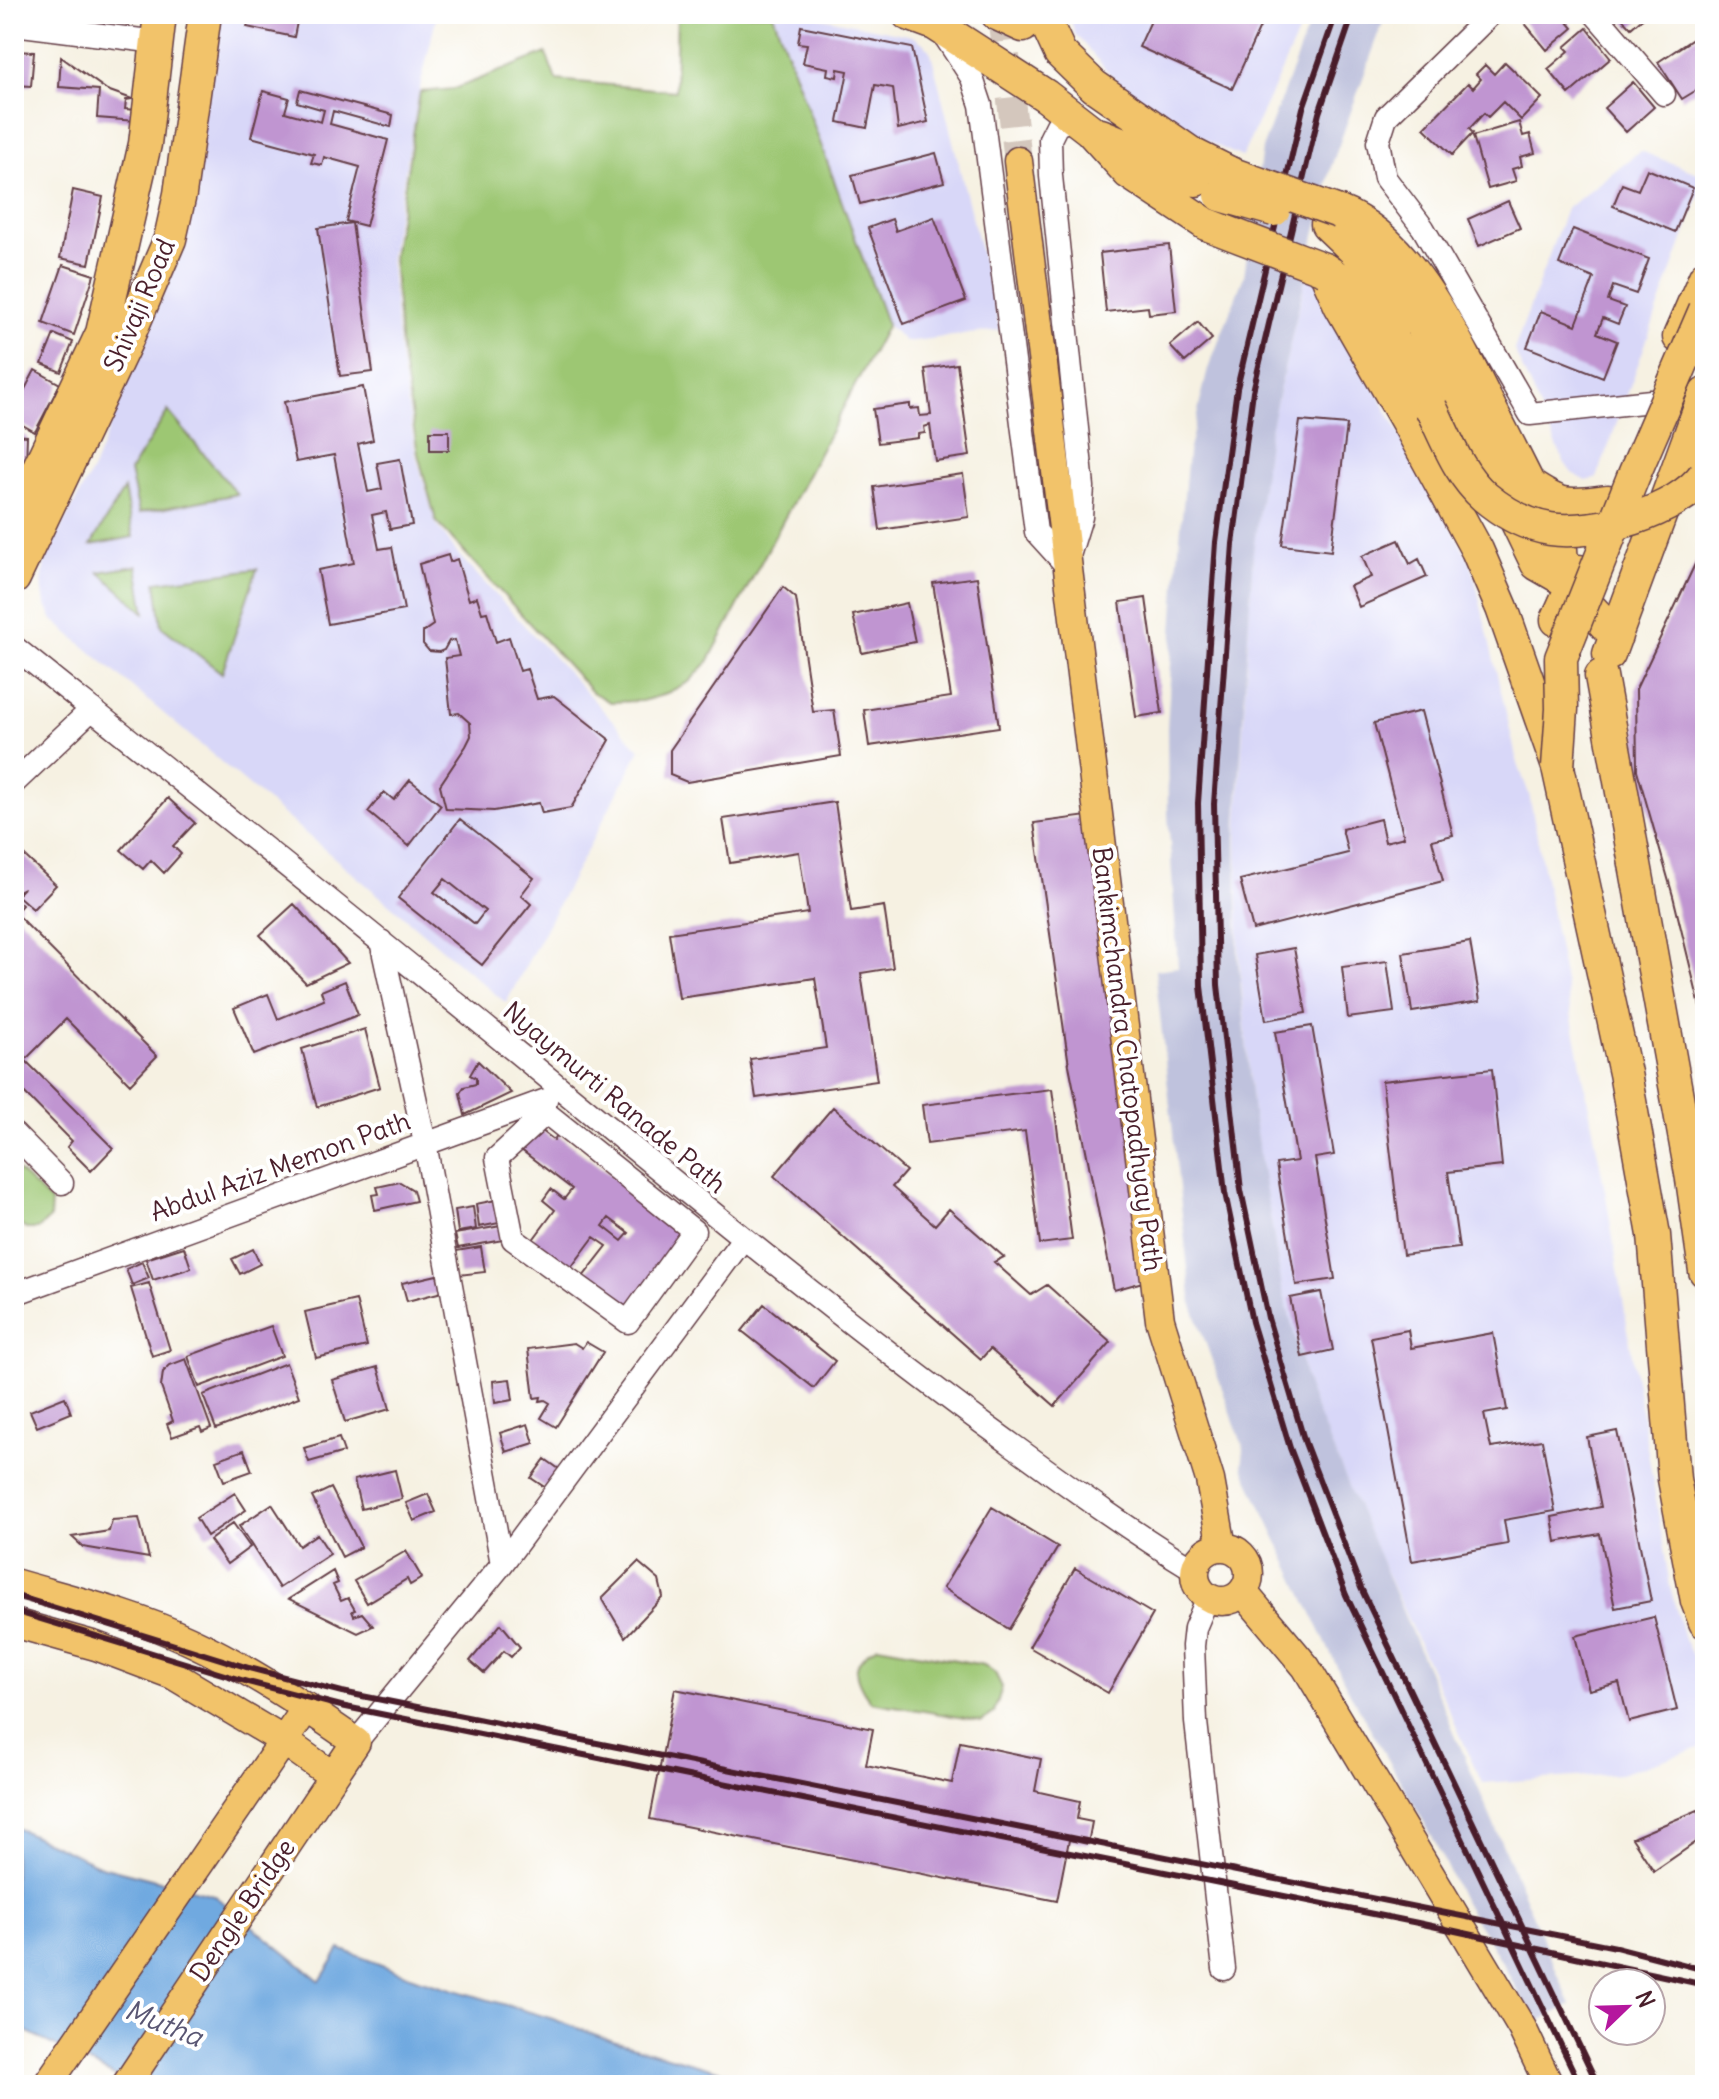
<svg xmlns="http://www.w3.org/2000/svg" width="1719" height="2099" font-family="Delius,sans-serif">
<style>
.built{fill:#d8d7f8}
.industrial{fill:#bfc2dd}
.green{fill:#9dc773;stroke:#74734f;stroke-width:2}
.water{fill:#70a9e0;stroke:#5d6486;stroke-width:2}
.building{fill:#c095d1;fill-rule:evenodd}
.lines{fill:none;stroke-linecap:round;stroke-linejoin:round}
.major-tunnel{stroke:#d4c7bd;stroke-width:28;stroke-dasharray:28 14;stroke-linecap:butt}
.minor-casing{stroke:#643e46;stroke-width:25}
.major-casing{stroke:#643e46;stroke-width:31}
.highway-casing{stroke:#643e46;stroke-width:35}
.minor{stroke:#fff;stroke-width:22}
.major{stroke:#f2c36a;stroke-width:28}
.highway{stroke:#f2c36a;stroke-width:32}
.rail{stroke:#4a1f2b;stroke-width:6}
.highway-bridge-casing{stroke:#643e46;stroke-width:35;stroke-linecap:butt}
.highway-bridge{stroke:#f2c36a;stroke-width:32}
.labels{text-anchor:middle;dominant-baseline:central;stroke-width:8;stroke-linejoin:round;paint-order:stroke}
.street-label{font-size:26px;fill:#4a1f2b;stroke:#fff}
.water-label{font-size:28px;font-style:italic;fill:#595673;stroke:#fff}
</style>
<rect width="100%" height="100%" fill="#fff"/>
<filter id="ink" filterUnits="userSpaceOnUse"><feTurbulence type="fractalNoise" baseFrequency=".0125" numOctaves="2"/><feDisplacementMap in="SourceGraphic" scale="16" xChannelSelector="R" yChannelSelector="G"/><feConvolveMatrix kernelMatrix="1 2 1 2 8 2 1 2 1" color-interpolation-filters="sRGB"/></filter>
<filter id="wash" filterUnits="userSpaceOnUse"><feTurbulence type="fractalNoise" baseFrequency=".006" numOctaves="4" result="noise"/><feDisplacementMap in="SourceGraphic" scale="32" xChannelSelector="R" yChannelSelector="G"/><feGaussianBlur stdDeviation="1.8" result="paint"/><feColorMatrix in="noise" values="0 0 0 0 0 0 0 0 0 0 0 0 0 0 0 0 0 1.4 0 .05"/><feComposite in="paint" operator="in"/></filter>
<g filter="url(#wash)">
<rect width="100%" height="100%" fill="#f6f1e2"/>
<path class="built" d="M212,14H437L419,92L390,257L399,352L416,455L435,522L457,553L640,750L506,1003L53,620L45,604L42,585L45,558L93,469L167,284Z
M774,14H803L912,36L925,44L931,53L1000,330L906,342L887,325Z
M1069,14H1307L1242,157L1215,145L1160,112L1116,81L1075,34Z
M1640,151L1705,176V179L1597,478L1586,481L1572,473L1564,462L1514,350L1566,209Z
M1308,268L1471,563L1518,764L1529,794L1606,1196L1670,1586L1684,1639L1705,1680V1746L1620,1774L1482,1783L1378,1554L1310,1395L1282,1287L1253,1114L1239,957L1237,839L1253,552L1269,434Z"/>
<path class="industrial" d="M1313,14H1386L1331,167L1269,434L1253,552L1236,838L1238,957L1253,1114L1282,1287L1310,1395L1571,2005L1535,2023L1492,1945L1462,1900L1432,1836L1346,1686L1242,1466L1244,1449L1192,1305L1155,970L1178,967L1168,814L1167,728L1177,569L1188,453L1208,369L1244,276L1262,149Z"/>
<path class="green" d="M677,14H773L887,325L708,662L689,682L663,695L642,701L610,702L592,692L436,521L418,454L401,351L393,257L420,92L454,89L546,53L556,80L675,91Z
M168,411L237,494L139,513L130,471Z
M124,489L133,537L91,545Z
M137,566L145,613L99,572Z
M257,569L222,673L162,627L156,582Z
M14,1167L51,1202L50,1218L38,1229H26L14,1221Z
M878,1646L984,1665L995,1673L1002,1687L994,1713L982,1721L871,1702C853,1678 848,1662 878,1646Z"/>
<path class="water" d="M14,1827L101,1866L214,1895L320,1981L340,1949L418,1979L550,2018L613,2041L772,2085H132L14,2025Z"/>
<g id="blocks">
<path class="building" d="M250,14H290L289,20L297,22L294,37L247,27Z
M1154,14H1266L1232,89L1139,47Z
M1530,14H1561L1573,28L1547,50L1522,20Z
M1618,14H1647L1631,28Z
M801,26L912,48L928,122L898,129L893,88L875,85L867,128L838,122L848,71L838,69L837,77L827,75L828,68L803,63L807,44L798,43Z
M1587,28L1611,58L1569,94L1548,69L1569,51L1565,47Z
M1699,35L1705,44V85L1682,99L1658,62Z
M14,51L34,52L31,86L14,85Z
M61,57L107,90L132,99L126,100L125,109L137,110L136,121L97,118L99,90L59,87Z
M1505,62L1542,98L1521,120L1503,102L1488,117L1484,113L1469,129L1473,133L1452,155L1424,128L1468,83L1473,88L1481,79L1476,74L1485,65L1494,74Z
M1633,82L1654,107L1626,132L1604,108Z
M300,90L393,115L391,127L333,111L330,124L388,140L366,226L346,221L360,167L324,157L322,165L311,163L314,154L251,137L263,91L289,98L285,112L321,122L324,110L297,102Z
M1519,122L1523,136L1530,134L1535,153L1520,157L1522,166L1512,169L1516,181L1488,189L1473,136Z
M936,153L944,182L860,204L852,175Z
M1647,169L1693,188L1675,232L1613,206L1622,184L1638,190Z
M73,190L103,197L89,264L60,258Z
M1508,201L1520,228L1479,246L1468,219Z
M934,217L966,301L904,324L868,228L892,219L896,231Z
M352,223L373,372L340,376L318,228Z
M1573,229L1649,259L1636,294L1613,286L1608,301L1625,307L1618,324L1603,318L1597,333L1617,341L1603,377L1527,347L1541,311L1576,325L1594,278L1559,264Z
M1169,245L1176,311L1149,314L1148,307L1106,312L1100,253Z
M63,265L94,275L74,335L43,323Z
M1198,322L1212,339L1185,362L1170,346Z
M54,334L73,342L61,372L42,364Z
M957,364L970,456L935,461L930,425L924,427L925,433L918,434V438L878,443L873,409L910,404V409L919,408L920,416L931,415L925,369Z
M35,370L60,384L35,432L14,420V410Z
M363,387L373,440L358,444L368,492L382,489L377,463L400,459L412,525L390,529L386,512L372,515L379,549L392,547L404,610L328,624L318,570L354,563L334,455L296,462L284,402Z
M1300,421L1347,425L1331,551L1282,545Z
M430,431H449V450H430Z
M14,435L27,436L26,465L14,464Z
M963,474L969,517L880,530L874,487Z
M1399,540L1410,564L1419,559L1427,577L1359,607L1350,586L1371,577L1362,556Z
M1705,543V1023H1704L1673,896L1637,770L1636,689Z
M448,555L450,562L457,559L469,600L477,597L482,613L487,612L496,642L509,637L520,671L527,669L537,699L554,696L610,740L571,808L542,813L539,803L494,811L446,809L440,785L466,746L471,736L470,723L459,713L451,714L445,658L459,656L455,640L449,641L444,650L439,652L429,651L423,644V632L433,625L419,564Z
M977,577L999,727L869,746L864,710L951,697L933,583Z
M783,587L796,598L813,712L834,710L841,756L687,782L670,775V750Z
M1146,598L1162,713L1136,717L1120,602Z
M907,603L915,642L862,653L853,615Z
M1421,711L1453,835L1432,840L1443,881L1253,930L1240,880L1348,853L1342,829L1380,819L1385,842L1404,837L1374,723Z
M410,780L441,805L409,846L368,812L384,792L394,800Z
M168,798L195,823L173,846L181,854L164,873L151,860L143,869L121,850Z
M835,802L851,911L884,906L893,968L861,973L877,1081L756,1098L750,1059L826,1048L815,978L679,998L669,933L808,913L799,852L730,863L723,819Z
M1087,816L1168,1275L1114,1290L1069,1065L1034,823Z
M460,819L534,878L521,895L531,904L482,965L398,898ZM445,879L485,911L475,924L434,892Z
M14,846L56,885L33,909L17,895L24,888L18,891L14,887Z
M14,897L22,905L15,913L157,1056L130,1084L66,1019L25,1060L113,1148L91,1171L67,1147L72,1141L14,1082Z
M294,904L348,963L306,983L260,935Z
M1470,942L1480,1001L1412,1012L1403,953Z
M1294,948L1306,1013L1266,1020L1255,955Z
M1387,961L1394,1012L1348,1018L1342,967Z
M345,981L358,1015L254,1055L234,1008L268,994L278,1019L324,1000L321,991Z
M1312,1026L1334,1155L1315,1158L1335,1279L1296,1285L1276,1164L1297,1161L1275,1032Z
M365,1029L380,1087L317,1107L302,1049Z
M478,1061L511,1093L465,1115L460,1093L464,1087L476,1084V1078L470,1075Z
M1492,1069L1502,1166L1448,1172L1459,1248L1403,1255L1382,1081Z
M1052,1089L1072,1240L1040,1244L1025,1131L927,1144L922,1105Z
M833,1107L906,1171L892,1187L935,1225L949,1209L1004,1257L994,1262L1031,1295L1047,1285L1111,1342L1055,1406L990,1349L981,1359L774,1176Z
M537,1127L554,1140L557,1135L687,1232L623,1316L579,1282L607,1246L594,1237L567,1273L529,1245L555,1210L543,1200L551,1189L564,1199L572,1189L520,1149ZM609,1218L629,1233L622,1241L603,1226Z
M400,1182L413,1190L416,1201L375,1210L372,1195L379,1194L377,1187Z
M496,1200L499,1223L479,1227L476,1204Z
M473,1207L476,1229L458,1232L455,1210Z
M501,1226L503,1240L458,1248L455,1234Z
M184,1247L191,1268L153,1280L146,1259Z
M481,1247L485,1272L459,1275L456,1251Z
M253,1249L260,1264L240,1274L232,1259Z
M142,1262L149,1278L132,1285L126,1269Z
M437,1275L442,1292L407,1301L402,1283Z
M149,1283L170,1350L152,1356L131,1288Z
M1321,1292L1333,1350L1302,1357L1290,1298Z
M356,1300L367,1346L316,1358L305,1312Z
M764,1304L835,1361L814,1388L742,1331Z
M271,1326L282,1356L199,1387L188,1356Z
M1408,1330L1411,1348L1493,1333L1507,1410L1484,1414L1491,1448L1542,1440L1555,1511L1504,1520L1508,1544L1412,1561L1371,1337Z
M586,1342L603,1352L556,1427L541,1418L550,1403L545,1400L540,1401L541,1397L534,1398L528,1349L574,1343L582,1348Z
M186,1359L211,1428L202,1432L200,1427L172,1437L167,1424L173,1421L161,1387L163,1372L170,1365Z
M286,1363L299,1397L216,1429L203,1395Z
M378,1367L390,1409L345,1422L332,1380Z
M510,1379L513,1400L495,1403L493,1381Z
M65,1397L71,1413L37,1427L30,1411Z
M528,1424L534,1443L506,1452L500,1433Z
M1617,1431L1651,1601L1615,1608L1600,1534L1556,1542L1552,1517L1601,1507L1587,1437Z
M339,1438L344,1452L309,1462L304,1448Z
M244,1450L252,1471L224,1481L216,1460Z
M545,1459L559,1469L546,1488L531,1478Z
M395,1470L402,1499L361,1509L354,1480Z
M331,1488L361,1547L342,1557L312,1497Z
M235,1493L246,1510L207,1536L196,1518Z
M428,1494L436,1512L414,1521L406,1503Z
M272,1504L299,1546L317,1534L330,1554L279,1588L239,1526Z
M992,1507L1058,1547L1009,1629L943,1588Z
M139,1518L149,1558L83,1547L72,1537L109,1531L112,1520Z
M233,1523L250,1547L227,1564L210,1540Z
M406,1551L422,1578L410,1585L407,1579L367,1603L354,1581Z
M638,1562L659,1580L663,1597L625,1637L602,1598Z
M1075,1568L1153,1614L1108,1693L1029,1647Z
M333,1571L338,1583L333,1585L341,1601L348,1598L355,1610L352,1611L354,1616L362,1613L373,1626L358,1633L289,1599Z
M1654,1617L1677,1710L1629,1722L1619,1683L1589,1690L1575,1636Z
M501,1624L520,1647L511,1657L504,1651L484,1673L470,1661Z
M675,1689L873,1729L866,1765L952,1783L960,1742L1041,1759L1035,1791L1080,1801L1077,1819L1092,1822L1088,1844L1069,1840L1057,1901L650,1819Z
M1698,1810L1705,1821V1836L1654,1871L1632,1838Z"/>
</g>
</g>
<g filter="url(#ink)">
<use href="#blocks" fill-opacity="0" stroke="#643e46" stroke-width="2"/>
<g class="lines">
<path class="major-tunnel" d="M1001,14L1018,161"/>
<defs>
<path id="minor" d="M1491,14L1386,117L1378,142L1385,178L1423,228L1530,414L1651,401
M1595,14L1664,94
M14,24L157,42
M944,35L972,78L981,105L1036,532L1066,565
M1068,559L1081,517L1083,487L1051,176L1050,139L1057,125L1075,118
M14,647C200,796 387,945 571,1097C707,1209 843,1320 985,1425C1054,1475 1122,1526 1195,1570
M14,783L92,709
M381,941L425,1143L502,1564
M535,1104L694,1231L628,1322L513,1239L497,1158L545,1114
M14,1134L62,1183
M14,1294L546,1100
M1208,1597L1195,1628L1193,1646L1196,1722L1224,1969
M356,1742L502,1564L742,1240"/>
<path id="major" d="M1018,161L1160,1320L1210,1480L1222,1547
M1195 1574a27 27 0 1 1 54 0a27 27 0 1 1-54 0Z
M14,1583C72,1600 133,1614 188,1640C245,1666 305,1706 356,1742L126,2085
M1243,1592L1306,1667L1522,2028L1549,2085
M14,1623L96,1646L173,1675L284,1741L333,1776
M47,2085L307,1707"/>
<path id="highway" d="M908,14L935,24L1046,96L1090,130L1129,173L1206,224
M997,14L1023,26L1034,14
M1042,14L1060,53L1094,86L1192,154L1230,173
M1101,135L1165,161L1196,180
M1339,212C1412,239 1459,347 1492,412C1516,458 1538,503 1561,549L1563,579L1616,636
M1327,224L1397,291L1422,326L1537,564L1563,579
M1324,269L1340,305L1409,425L1477,550L1502,608L1558,767L1625,1073L1654,1235L1674,1479L1697,1601L1705,1622
M1324,269L1357,290L1389,333L1431,408
M1679,337L1705,277
M1529,485C1563,508 1568,506 1608,501
M14,520L102,333L145,144L160,14
M14,578L125,344L170,239L180,194L205,14
M1557,620L1579,571
M1609,654L1705,394
M1601,676L1692,1179L1705,1271"/>
</defs>
<use href="#minor" class="minor-casing"/>
<use href="#major" class="major-casing"/>
<use href="#highway" class="highway-casing"/>
<use href="#minor" class="minor"/>
<use href="#major" class="major"/>
<use href="#highway" class="highway"/>
<path class="rail" d="M1336,14L1303,108L1237,388L1216,542L1198,803L1201,986L1225,1193L1252,1322L1290,1448L1346,1595L1580,2085
M1353,14L1319,113L1253,391L1233,544L1214,804L1218,985L1241,1190L1268,1318L1305,1443L1361,1588L1598,2085
M14,1595L249,1668L342,1692L1616,1947L1705,1970
M14,1611L248,1682L341,1706L1418,1923L1705,1985"/>
<defs>
<path id="highway-bridge" d="M1230,173L1339,212
M1221,195L1274,210
M1206,224L1324,269
M1431,408C1446,438 1459,475 1485,497C1503,512 1525,525 1550,529C1594,536 1679,512 1705,474
M1558,767L1562,709L1561,658L1633,477L1705,310"/>
</defs>
<use href="#highway-bridge" class="highway-bridge-casing"/>
<use href="#highway-bridge" class="highway-bridge"/>
</g>
</g>
<g class="labels">
<g class="street-label">
<text transform="translate(139 305) rotate(-67)">Shivaji Road</text>
<text transform="translate(1128 1059) rotate(83)">Bankimchandra Chatopadhyay Path</text>
<text transform="translate(615 1097) rotate(40)">Nyaymurti Ranade Path</text>
<text transform="translate(280 1166) rotate(-20)">Abdul Aziz Memon Path</text>
<text transform="translate(242 1910) rotate(-56)">Dengle Bridge</text>
</g>
<g class="water-label">
<text transform="translate(164 2023) rotate(22)">Mutha</text>
</g>
</g>
<rect width="1719" height="2099" fill="none" stroke="#fff" stroke-width="48"/>
<g transform="translate(1627 2007) rotate(67)"><circle r="38" fill="#ffffff" stroke="#b7a5aa" stroke-width="2"/>
<path d="M0-6L14 30L0 20L-14 30Z" fill="#b5179e"/>
<text y="-12" font-size="22" font-weight="bold" text-anchor="middle" fill="#4a1f2b">N</text>
</g>
</svg>
